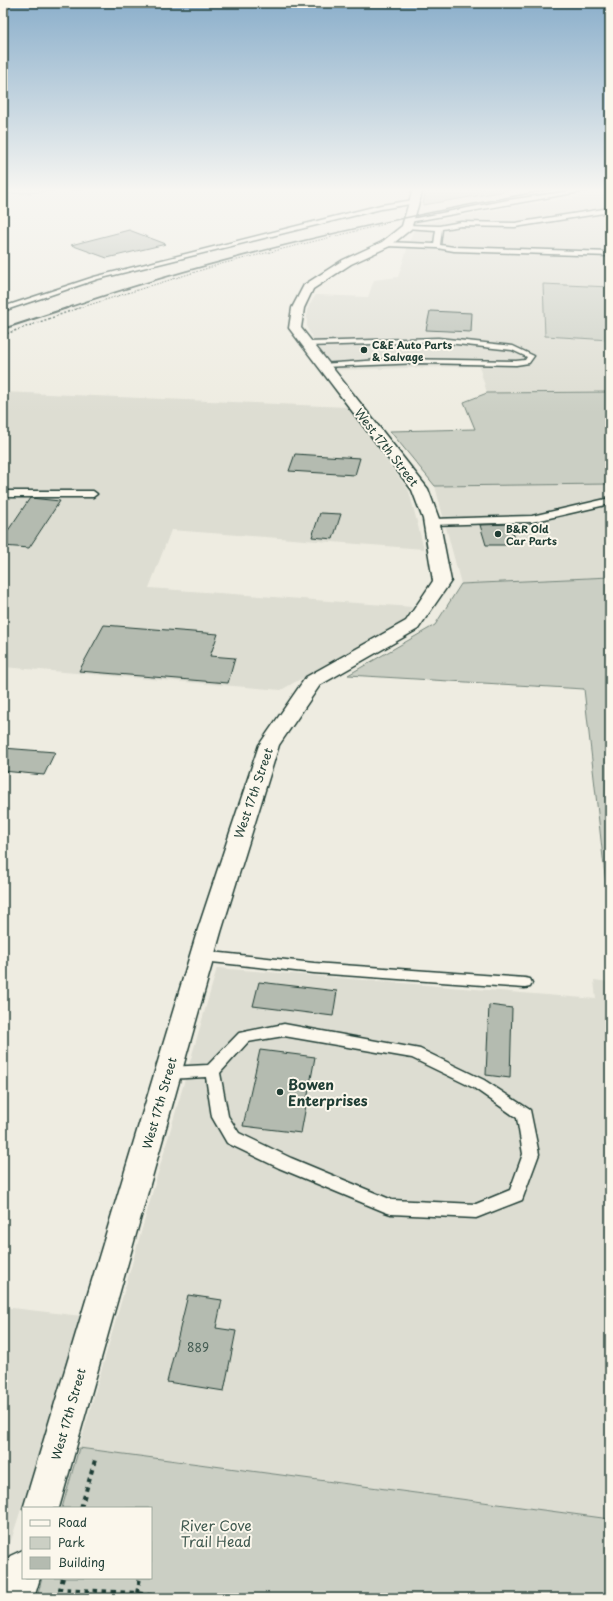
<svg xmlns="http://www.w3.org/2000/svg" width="613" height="1601" font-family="'Playpen Sans',sans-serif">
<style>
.built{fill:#ddddd2}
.green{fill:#cbcfc4;stroke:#75867c}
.building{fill:#b4bbb0;stroke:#1f3d34}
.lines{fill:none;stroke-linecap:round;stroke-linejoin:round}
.service-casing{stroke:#1f3d34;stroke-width:3}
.tertiary-casing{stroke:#1f3d34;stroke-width:3}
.path-far2{stroke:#1f3d34;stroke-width:1;stroke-dasharray:1.5 1.5;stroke-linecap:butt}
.path-far1{stroke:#1f3d34;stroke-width:1.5;stroke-dasharray:2 2;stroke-linecap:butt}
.path{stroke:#1f3d34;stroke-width:4;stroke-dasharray:4.5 4.5;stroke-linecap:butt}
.service{fill:#fbf7ec;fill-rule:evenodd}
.tertiary{fill:#fbf7ec;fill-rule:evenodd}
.rail-far1{stroke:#1f3d34;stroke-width:1.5}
.rail{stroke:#1f3d34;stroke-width:2}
.poi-dot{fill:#1f3d34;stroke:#fbf7ec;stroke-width:1.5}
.labels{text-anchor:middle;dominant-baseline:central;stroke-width:4;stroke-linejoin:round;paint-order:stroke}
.far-poi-label{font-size:10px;font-weight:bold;fill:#1f3d34;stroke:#fbf7ec;text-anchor:start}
.street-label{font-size:12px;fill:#1f3d34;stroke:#fbf7ec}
.near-number-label{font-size:12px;fill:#445c53}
.near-poi-label{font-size:14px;font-weight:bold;fill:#1f3d34;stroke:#fbf7ec;text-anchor:start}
.near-park-label{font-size:14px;fill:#415a51;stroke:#fbf7ec}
</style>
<rect width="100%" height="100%" fill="#eeece1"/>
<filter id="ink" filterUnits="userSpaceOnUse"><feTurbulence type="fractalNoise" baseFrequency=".025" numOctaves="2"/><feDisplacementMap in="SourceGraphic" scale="8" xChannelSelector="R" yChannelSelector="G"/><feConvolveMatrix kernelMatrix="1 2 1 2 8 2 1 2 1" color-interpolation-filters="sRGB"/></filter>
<g filter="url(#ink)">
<path class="built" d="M610,193V287L543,284L545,336L610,340V392L487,393L479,366L336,370L315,343L307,328V317L309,305L316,295L368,297L374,280L398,277L415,225L516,206Z
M3,392L347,407L409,491L424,549L171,530L149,588L412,607L404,621L281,690L3,667Z
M610,484V577L461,584L435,486Z
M217,968L596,999L594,980L610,982V1519L79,1448Z
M3,1307L82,1316L3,1566Z"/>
<path class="green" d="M3,189H98L3,194Z
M426,189H518L423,205Z
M543,284L610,287V340L545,336Z
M610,392V484L435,486L390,431L475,429L464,402L487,393Z
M610,577V920L584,689L348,675L435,625L461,584Z
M79,1448L610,1519V1598H37L42,1578H151V1508H62Z"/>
<path class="building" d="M129,230L166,244L107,258L71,245Z
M430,311L472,313L471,332L426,330Z
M295,454L360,458L355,475L289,471Z
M30,498L60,501L29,548L3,546V538Z
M320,513L341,514L333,539L312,537Z
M510,524L517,545H486L480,525Z
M104,625L218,634L210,656L235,658L228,683L79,671Z
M3,748L55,752L44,775L3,771Z
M259,982L337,991L333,1016L253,1006Z
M489,1005L512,1008L510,1078L486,1075Z
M260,1050L315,1057L301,1133L243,1126Z
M188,1295L222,1300L216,1328L236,1331L224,1391L167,1382Z"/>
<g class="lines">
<defs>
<path id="service" d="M584,189H596L409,222L406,220L508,200Z
M414,200L416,203L381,209L98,279L3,311V307L94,277L381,205Z
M610,208V212L515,227L461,226L442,229L440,245L454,247L610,252V256L454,251L437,248L386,246L383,244L386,242L434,244L436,230L405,228L407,225L439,226L461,222L515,223Z
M438,338L513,346L534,356L529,363L516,365L420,363L323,367L321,366V364L396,359L516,361L525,360L527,357L512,350L438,342L308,346L305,344L308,342Z
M3,491H93L97,494L93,497H3Z
M610,498V504L532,522L432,525L428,522L432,519L532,516Z
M202,951L314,963L525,978L530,979L532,983L530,987L525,988L314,973L202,961L197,960L195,956L197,952Z
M284,1024L420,1049L484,1080L530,1110L539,1154L522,1200L476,1218L391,1214L385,1212L279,1168L227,1143L212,1117L206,1077L168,1079L163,1077L160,1073L163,1069L168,1067L208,1065L239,1033ZM284,1036L412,1058L474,1088L517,1118L523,1154L510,1190L476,1204L392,1200L291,1158L239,1133L228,1116L220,1073L248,1042Z"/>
<path id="tertiary" d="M413,189H423L411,229L390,246L351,264L313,289L304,308L301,328L428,489L439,519L451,581L418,629L320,685L279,745L221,932L59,1508L23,1509L197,932L259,745L306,677L406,621L433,581L423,519L412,490L289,328L292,308L304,285L343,260L382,242L402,226Z
M23,1550V1578H40L34,1598H3V1572L10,1556Z"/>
</defs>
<use href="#service" class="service-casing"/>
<use href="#tertiary" class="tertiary-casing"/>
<path class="path-far2" d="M76,309L221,264L385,224"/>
<path class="path-far1" d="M3,335L79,308"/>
<path class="path" d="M81,1508L95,1460
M63,1578L60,1589L137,1593L167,1598
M137,1593L140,1578"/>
<use href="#service" class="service"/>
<use href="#tertiary" class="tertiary"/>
<path class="rail-far1" d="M64,309C223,255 388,219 553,189"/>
<path class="rail" d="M3,329L67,308"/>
</g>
</g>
<linearGradient id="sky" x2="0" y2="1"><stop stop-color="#8bafcb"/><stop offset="0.46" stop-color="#f7f6f2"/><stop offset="1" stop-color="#f7f6f2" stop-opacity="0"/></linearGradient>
<rect width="613" height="413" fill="url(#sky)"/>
<g class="poi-dot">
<circle cx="364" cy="350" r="4"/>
<circle cx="498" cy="534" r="4"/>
<circle cx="280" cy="1092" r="4"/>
</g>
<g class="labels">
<g class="far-poi-label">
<text x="372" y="344">C&amp;E Auto Parts<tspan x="372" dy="12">&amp; Salvage</tspan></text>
<text x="506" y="528">B&amp;R Old<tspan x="506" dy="12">Car Parts</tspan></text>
</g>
<g class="street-label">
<text transform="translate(387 447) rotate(52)">West 17th Street</text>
<text transform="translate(253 793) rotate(-71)">West 17th Street</text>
<text transform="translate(159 1103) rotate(-74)">West 17th Street</text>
<text transform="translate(68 1414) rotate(-74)">West 17th Street</text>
</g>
<g class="near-number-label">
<text x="198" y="1347">889</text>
</g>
<g class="near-poi-label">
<text x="288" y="1084">Bowen<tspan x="288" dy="16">Enterprises</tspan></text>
</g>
<g class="near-park-label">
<text x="216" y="1525">River Cove<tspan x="216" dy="16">Trail Head</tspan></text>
</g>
</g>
<rect width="613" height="1601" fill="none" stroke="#fbf7ec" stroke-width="16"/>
<rect x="8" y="8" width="597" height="1585" fill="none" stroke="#1f3d34" stroke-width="1.5" filter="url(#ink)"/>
<rect x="22" y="1507" width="130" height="72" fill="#fbf7ec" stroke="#a3ada2"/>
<rect x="30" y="1520" width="20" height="6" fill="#fbf7ec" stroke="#a3ada2"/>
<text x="58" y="1527" font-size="12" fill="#1f3d34">Road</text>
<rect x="30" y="1537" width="20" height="12" fill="#cbcfc4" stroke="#a3ada2"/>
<text x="58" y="1547" font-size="12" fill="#1f3d34">Park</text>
<rect x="30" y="1557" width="20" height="12" fill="#b4bbb0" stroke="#a3ada2"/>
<text x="58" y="1567" font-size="12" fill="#1f3d34">Building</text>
</svg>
